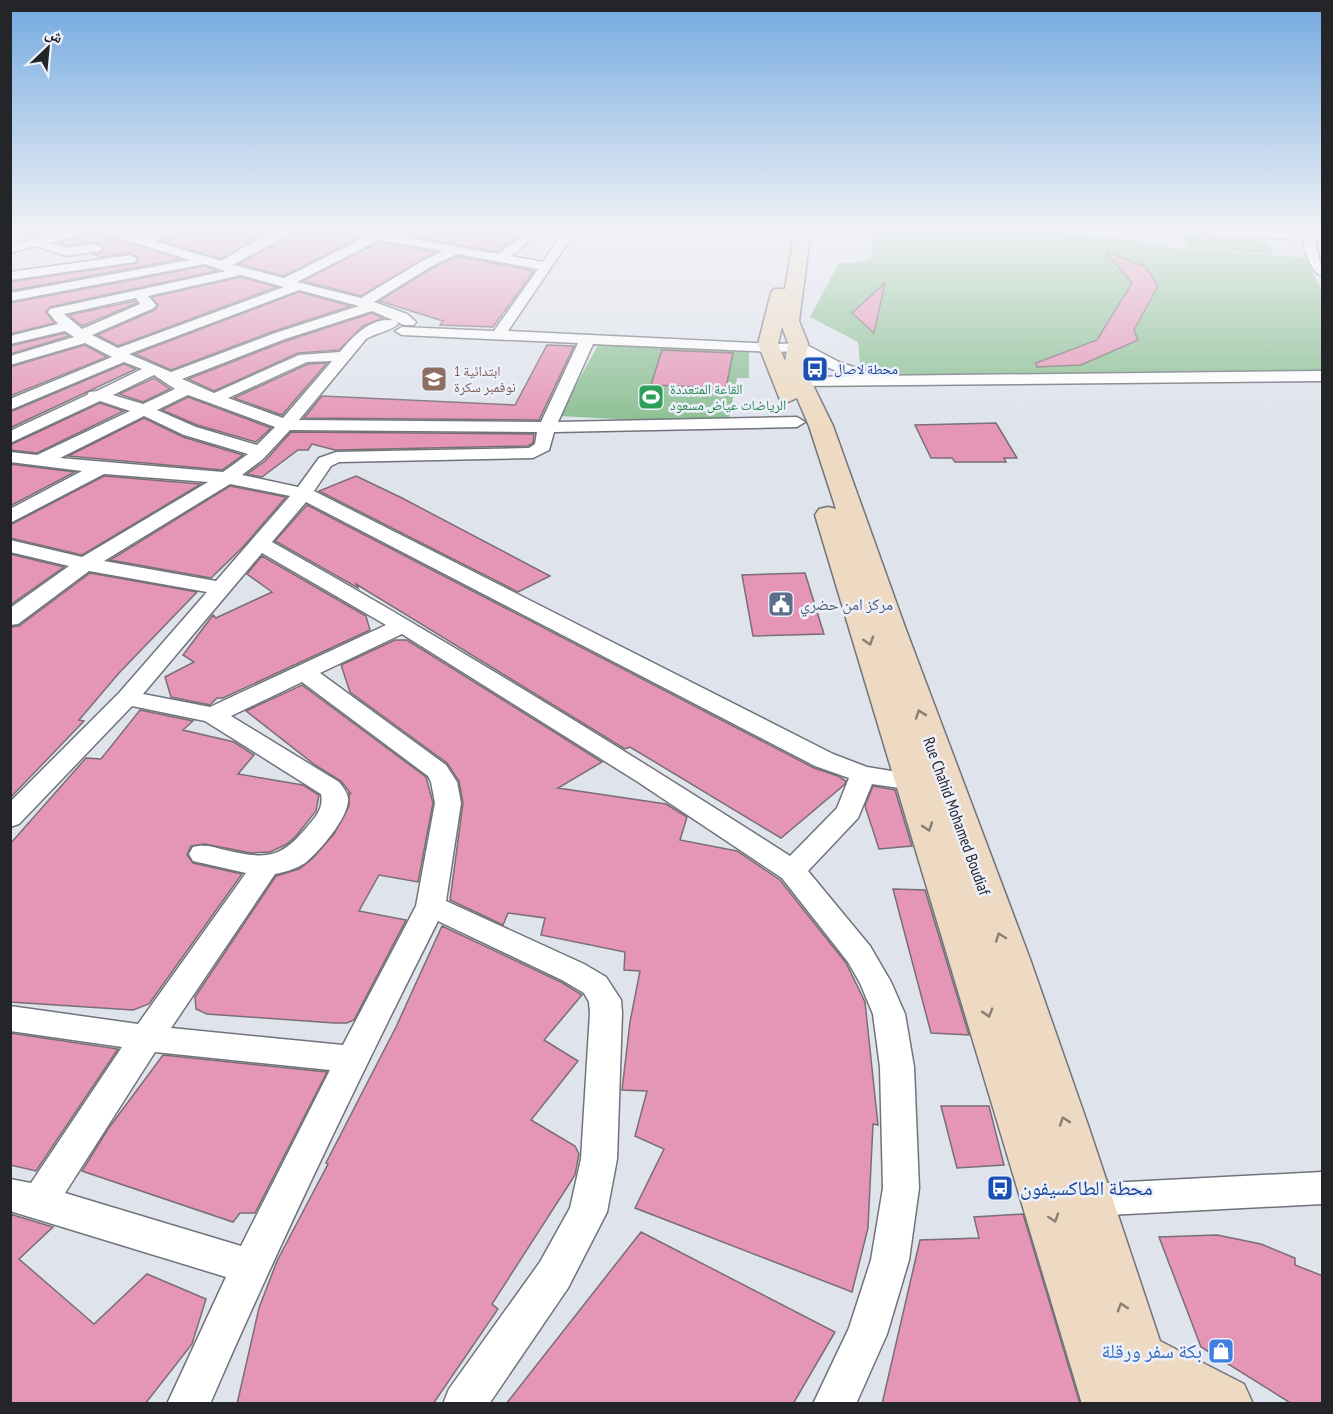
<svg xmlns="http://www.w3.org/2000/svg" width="1333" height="1414" font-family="'PT Sans Narrow','Noto Naskh Arabic',sans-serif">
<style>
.green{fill:#8abf92}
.building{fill:#e595b6;stroke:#796f73;stroke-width:1.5}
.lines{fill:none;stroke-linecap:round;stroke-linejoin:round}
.street-casing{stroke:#70737b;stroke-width:3}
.secondary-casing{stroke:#70737b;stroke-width:3}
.street{fill:#fff;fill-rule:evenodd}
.secondary{fill:#eedac2;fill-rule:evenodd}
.oneway{stroke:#888075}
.labels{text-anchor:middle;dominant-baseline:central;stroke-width:5;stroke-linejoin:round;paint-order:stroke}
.far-transit-label{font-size:14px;fill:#164399;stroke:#edf0fa;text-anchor:start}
.far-education-label{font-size:14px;fill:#785e54;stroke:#edf0fa;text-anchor:start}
.far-leisure-label{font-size:14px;fill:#27864d;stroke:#edf0fa;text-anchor:start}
.service-label{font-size:16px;fill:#4e5e75;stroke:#edf0fa;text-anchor:start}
.street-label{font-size:16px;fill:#232528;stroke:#edf0fa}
.near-transit-label{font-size:20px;fill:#164399;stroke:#edf0fa;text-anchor:start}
.near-shop-label{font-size:20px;fill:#366cbe;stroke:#edf0fa;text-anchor:end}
</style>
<rect width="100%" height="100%" fill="#dfe3ec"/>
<path class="green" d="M899,229H1069L1070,235L1134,239L1171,248L1299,257L1306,260L1322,291V373L909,377L860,364L858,342L810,317L839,263H854L871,258L874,233Z
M1183,236L1267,241L1273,254L1187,248Z
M598,345L749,352V378H737L729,418L654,421L559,416Z"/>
<path class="building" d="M23,229H65L33,237L22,234Z
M188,229H281L257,238L221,259L161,241Z
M301,229H327L334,233L359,238L284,276L239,264Z
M420,229H527L497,252L412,236Z
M94,232L181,259L10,291V282L137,263L139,259L131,253L101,257L92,254L100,253L104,249L97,242L68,246L58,243Z
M379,242L436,252L361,296L303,281Z
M1106,252L1145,266L1158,286L1134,330L1138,340L1081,365L1037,367L1036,363L1097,340L1132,283Z
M457,256L534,271L493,327L440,325L443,321L379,301L431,269Z
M205,266L217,271L50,307L46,312L54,323L10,334V303Z
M241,277L277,287L118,346L97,335L155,310L158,305L152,297Z
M885,283L874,333L852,313Z
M299,292L351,306L274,331L171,370L135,354Z
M135,301L137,303L82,326L69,315Z
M372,313L383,318L363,326L339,350L298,353L214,391L188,379L286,341Z
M65,333L69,336L10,354V346Z
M85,345L107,357L10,396V367Z
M547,345L574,346L539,420L304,418L322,396L515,405Z
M662,350L733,353L726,388L651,385Z
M327,363L282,415L234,398L308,364Z
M124,364L136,369L10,428V412Z
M154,378L170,389L143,402L119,394Z
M188,397L271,428L256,442L197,425L162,410Z
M100,403L124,411L37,453L10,450V445Z
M144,418L183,437L243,455L222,470L68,456Z
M996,423L1017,458H1004L1006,462H955L952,458H931L915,425Z
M291,432L534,434L533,443L528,446L335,450L312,444L308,450H298L262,477L247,474L265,461Z
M10,464L75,472L10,506Z
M104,476L201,484L82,555L10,538V525Z
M356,476L402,498L550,576L518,592L319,491Z
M230,486L286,497L243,547L211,578L110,560Z
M307,505L814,768L838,776L846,781L844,785L781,838L630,747L625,749L356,584L358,588L275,541Z
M10,554L64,567L10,605Z
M262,556L366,616L370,630L223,698H217L210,705L171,697L165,677L194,662L183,655L213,615L216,618L272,592L247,574Z
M90,573L197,592L119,673L79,720L84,721L10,798V627L19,626Z
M805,573L824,634L753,636L742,575Z
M395,640H407L602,762L558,788L666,804L687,817L680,840L737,851L780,880L846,963L865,1002L878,1125L873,1124L868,1228L852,1292L635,1208L664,1149L635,1136L647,1091L622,1090L630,1022L640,971L624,970L625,952L541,935L545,918L508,913L503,925L450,900L463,803L459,781L447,763L350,692L341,665Z
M302,685L426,777L433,803L418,882L379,875L359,911L406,920L354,1020L347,1023H334L207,1014L196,1009L195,997L276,876L299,869L312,859L334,834L349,806V793L351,794L341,781L315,765L246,711Z
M140,710L193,721L183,730L234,742L254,755L238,774L303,785L319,795L316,811L296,836L287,844L270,852L251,853L205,844L191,846L187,855L193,863L242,874L149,1004L133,1010L10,1002V844L86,758L101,759Z
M873,786L895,790L912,846L879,849L865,806Z
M893,889L925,890L969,1035L931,1033Z
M442,926L561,982L582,995L544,1040L578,1061L531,1120L575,1146L579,1154L575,1175L492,1304L498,1309L433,1404H237L259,1308L277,1261L328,1164L326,1163L396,1027Z
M10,1033L118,1049L36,1171L10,1165Z
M163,1055L327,1072L255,1213H240L233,1222L82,1171L108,1129Z
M941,1106H989L1004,1165L957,1168Z
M10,1214L53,1227L19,1259L94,1324L147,1274L206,1299L192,1344L145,1404H10Z
M1023,1214L1080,1404H882L920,1240L979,1238L974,1217Z
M641,1232L835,1332L793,1404H506Z
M1217,1235L1261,1244L1295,1258V1265L1323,1276V1404H1292L1201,1347L1159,1237Z"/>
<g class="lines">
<defs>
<path id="street" d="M75,229H112L141,238L168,229H186L154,241L221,261C246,247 269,229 299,229L233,265L284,278L366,237L334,231L332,229H358L498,254L531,229H544L511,256L543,262L565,229H577L508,331L776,344L803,343L839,362L868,372L870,376L1322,371V381L800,386L792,381L794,378L851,376L829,368L796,351L776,352L593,344L558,422L797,417L805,422L797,427L554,432L549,450L533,458L339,462L331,466L314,491L833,754L867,767L922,776L926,782L922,788L913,790L872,784L858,818L808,871L870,946L891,982L905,1014L914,1067L919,1188L909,1260L887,1334L856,1404H813L849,1328L871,1260L883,1188L880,1067L873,1014L860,983L848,962L782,878L638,782L402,634L320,673L446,765L457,782L461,803L446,901L584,964L606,977L621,1000L622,1013L617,1159L607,1212L568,1288L489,1404H443L449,1389L540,1262L570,1208L581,1159L590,1013L589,1002L584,993L562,980L438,921C358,1080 281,1240 210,1404H167L226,1277L10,1211V1179L31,1183L122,1047L10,1031V1006L138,1024L246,873L193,861L189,854L193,847C205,844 213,847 225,850C265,859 280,860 307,827C316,817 324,808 321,794L205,721L132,706L19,824L10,827V802L119,693L207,592L89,571L18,624L10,625V608L69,566L10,552V540L82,557L208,482L104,474L10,523V509L82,471L10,462V452L37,455L130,411L100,401L10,443V431L87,395L89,392L97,391L142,369L124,362L10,410V399L112,357L85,343L10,365V356L74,337L65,331L10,344V336L58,324L48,312L50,309L226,271L205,264L10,301V293L190,260L94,230L50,243L68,248L96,244L102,248L100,251L67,256L36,246L10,253V245ZM379,240L443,251L422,261L361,298L297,282ZM457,254L538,269L494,331L402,327L395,331L402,335L578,343L541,422L299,420L366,339C376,333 391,331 398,324L396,321C373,315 353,336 340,352L299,355L214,393L182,379L285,339L372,311L404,325H414L416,322L407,314L374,302L430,267ZM241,275L284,287L118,348L92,335L154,308L156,305L148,296ZM299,290L359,306L275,333L171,372L129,354ZM136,298L140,304L82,329L64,314ZM332,361L283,418L228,398L307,362ZM154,375L175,389L143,404L113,395ZM188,395L275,427L257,445L196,427L157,410ZM144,416L184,435L248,454L223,472L60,458ZM290,430L537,432L535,444L529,448L336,452L319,458L298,487L242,475L263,459ZM230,484L290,496L216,581L104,561ZM306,502L815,766L849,778L837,808L790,856C620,747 448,641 272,542ZM262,553L386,625L210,707L143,694ZM302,682L428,776L431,782L435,803L416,906L343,1045L171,1028L275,874C285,872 296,869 305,863C319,852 350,816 348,798C347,792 343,787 339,782L231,716ZM155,1052L330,1070L241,1246L65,1193Z
M1177,229H1239L1305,233L1306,229H1318C1312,245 1322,259 1322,276C1311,273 1304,251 1303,240L1183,233Z
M131,255L137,259L135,262L10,280V272Z
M1322,1172V1204L1089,1216L1076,1212L1071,1200L1076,1188L1089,1184Z"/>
<path id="secondary" d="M795,229H811L799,321L808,343L805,364L811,381L833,426L905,627L1030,959L1088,1125L1160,1341L1244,1384L1253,1404H1082L815,515L819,509L828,507L836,509L809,426L797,398L788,402L780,400L758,344L771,293L774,289H785ZM782,327L788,343L785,361L778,344Z"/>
</defs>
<use href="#street" class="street-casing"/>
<use href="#secondary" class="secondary-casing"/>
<use href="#street" class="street"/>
<use href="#secondary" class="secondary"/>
</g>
<defs><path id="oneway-chevron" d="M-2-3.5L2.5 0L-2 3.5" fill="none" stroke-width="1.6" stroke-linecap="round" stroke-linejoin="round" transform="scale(1.5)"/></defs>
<g class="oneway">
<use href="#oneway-chevron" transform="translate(869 641) rotate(72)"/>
<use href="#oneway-chevron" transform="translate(920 714) rotate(-109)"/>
<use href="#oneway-chevron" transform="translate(928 827) rotate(71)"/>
<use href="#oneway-chevron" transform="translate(1000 937) rotate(-110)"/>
<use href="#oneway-chevron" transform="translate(988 1013) rotate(73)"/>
<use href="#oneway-chevron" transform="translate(1064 1121) rotate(-109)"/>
<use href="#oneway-chevron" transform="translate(1054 1218) rotate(72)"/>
<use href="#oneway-chevron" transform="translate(1122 1307) rotate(-107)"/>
</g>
<linearGradient id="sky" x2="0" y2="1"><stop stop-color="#73a9e0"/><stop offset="0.54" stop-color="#f1f2f6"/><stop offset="1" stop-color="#f1f2f6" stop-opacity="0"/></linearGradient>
<rect width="1333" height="427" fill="url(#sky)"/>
<defs>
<symbol id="bus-square" viewBox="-11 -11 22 22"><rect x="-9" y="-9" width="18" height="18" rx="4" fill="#1a4fb4" stroke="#edf0fa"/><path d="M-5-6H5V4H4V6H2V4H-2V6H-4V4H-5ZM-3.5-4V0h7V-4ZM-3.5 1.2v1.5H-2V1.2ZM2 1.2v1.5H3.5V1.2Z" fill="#fff"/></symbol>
<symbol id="school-square" viewBox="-11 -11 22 22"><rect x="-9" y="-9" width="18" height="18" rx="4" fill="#8d6e63" stroke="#edf0fa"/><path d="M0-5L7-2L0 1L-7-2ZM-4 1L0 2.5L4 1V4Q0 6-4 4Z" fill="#fff"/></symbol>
<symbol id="stadium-square" viewBox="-11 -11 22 22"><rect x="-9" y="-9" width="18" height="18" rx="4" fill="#2e9e5b" stroke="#edf0fa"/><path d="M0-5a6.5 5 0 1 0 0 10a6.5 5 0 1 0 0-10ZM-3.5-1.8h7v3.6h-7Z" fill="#fff"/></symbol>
<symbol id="civic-square" viewBox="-11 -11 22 22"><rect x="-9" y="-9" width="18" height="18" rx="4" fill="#5c6f8a" stroke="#edf0fa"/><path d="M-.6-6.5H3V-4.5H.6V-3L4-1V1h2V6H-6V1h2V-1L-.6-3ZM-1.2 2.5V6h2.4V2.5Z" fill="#fff"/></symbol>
<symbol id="shop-square" viewBox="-11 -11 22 22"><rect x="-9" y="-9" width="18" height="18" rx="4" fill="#3f7fe0" stroke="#edf0fa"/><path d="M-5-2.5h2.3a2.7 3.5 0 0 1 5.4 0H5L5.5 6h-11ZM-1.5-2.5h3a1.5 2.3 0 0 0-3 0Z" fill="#fff"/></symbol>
</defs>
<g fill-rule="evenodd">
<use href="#bus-square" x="800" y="354" width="30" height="30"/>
<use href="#school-square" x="419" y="364" width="30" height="30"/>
<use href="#stadium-square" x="636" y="382" width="30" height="30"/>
<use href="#civic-square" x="766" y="589" width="30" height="30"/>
<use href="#bus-square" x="985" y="1173" width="30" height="30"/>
<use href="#shop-square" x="1206" y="1336" width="30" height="30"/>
</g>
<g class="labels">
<g class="far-transit-label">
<text x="834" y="369">محطة لاصال</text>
</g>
<g class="far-education-label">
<text x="454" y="371">ابتدائية 1<tspan x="454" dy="16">نوفمبر سكرة</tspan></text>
</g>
<g class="far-leisure-label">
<text x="670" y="389">القاعة المتعددة<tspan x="670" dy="16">الرياضات عياض مسعود</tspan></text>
</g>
<g class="service-label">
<text x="800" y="604">مركز امن حضري</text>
</g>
<g class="street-label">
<text transform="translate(957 816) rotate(70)">Rue Chahid Mohamed Boudiaf</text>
</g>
<g class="near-transit-label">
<text x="1020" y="1188">محطة الطاكسيفون</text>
</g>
<g class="near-shop-label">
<text x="1202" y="1351">بكة سفر ورقلة</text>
</g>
</g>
<rect width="1333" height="1414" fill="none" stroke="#232528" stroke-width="24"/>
<g transform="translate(48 48) rotate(26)" stroke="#edf0fa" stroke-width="4.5" paint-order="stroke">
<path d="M0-4.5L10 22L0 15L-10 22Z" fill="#232528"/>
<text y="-9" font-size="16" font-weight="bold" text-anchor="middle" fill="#232528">ش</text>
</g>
</svg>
